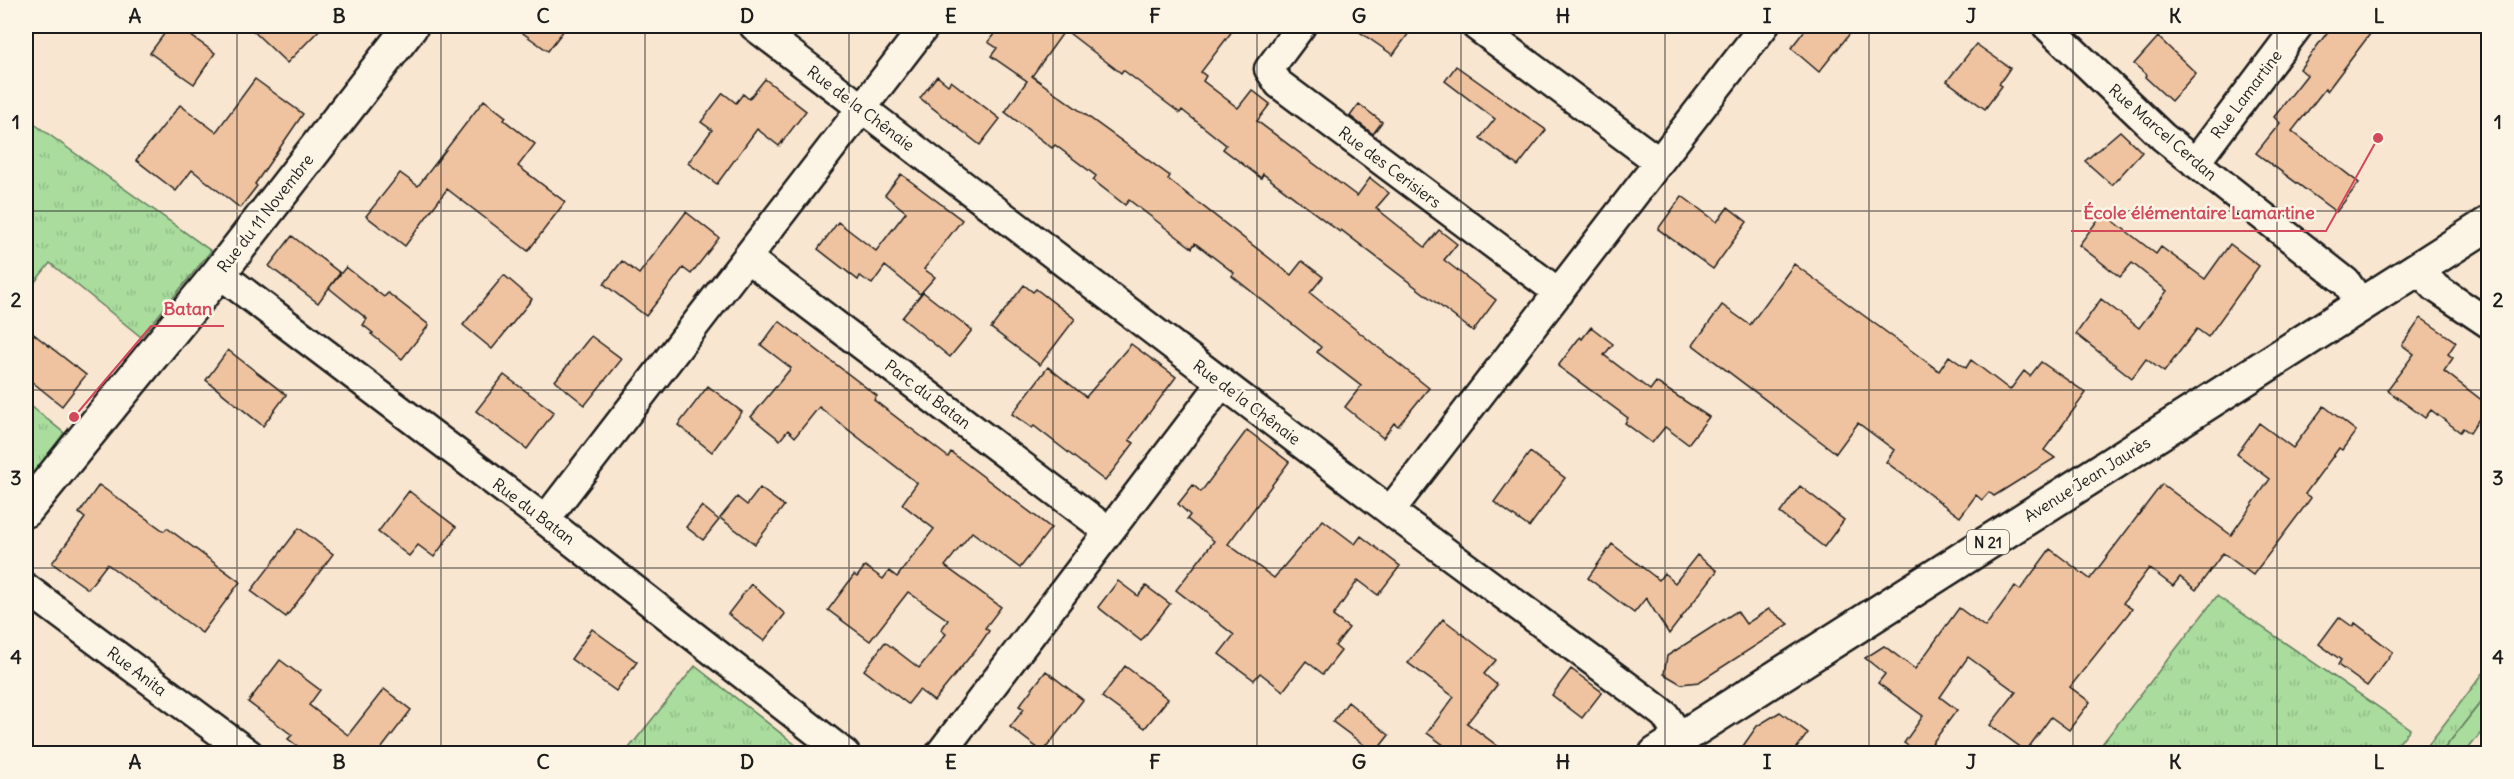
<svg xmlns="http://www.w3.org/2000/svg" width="2514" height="779" font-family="Delius,sans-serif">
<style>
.grass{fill:url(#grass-tufts);stroke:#627c5c;stroke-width:1.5}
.pitch{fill:#a9dc9d;stroke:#627c5c;stroke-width:1.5}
.building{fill:#efc39f;stroke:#1c1c1c;stroke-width:1.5}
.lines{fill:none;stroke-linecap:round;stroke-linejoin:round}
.street-casing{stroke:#1c1c1c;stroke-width:33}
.secondary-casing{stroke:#1c1c1c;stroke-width:38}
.primary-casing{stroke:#1c1c1c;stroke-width:38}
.street{stroke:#fcf5e5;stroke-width:28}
.secondary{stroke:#fcf5e5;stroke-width:33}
.primary{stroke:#fcf5e5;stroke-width:33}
.grid{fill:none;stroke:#1c1c1c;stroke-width:1.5;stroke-opacity:0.55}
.labels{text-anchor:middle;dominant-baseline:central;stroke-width:5;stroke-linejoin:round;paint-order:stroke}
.shield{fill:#fcf5e5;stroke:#5f5d58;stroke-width:1.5}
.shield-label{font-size:15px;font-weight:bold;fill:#1c1c1c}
.street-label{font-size:16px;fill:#1c1c1c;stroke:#fcf5e5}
.leader{fill:none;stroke:#d1495b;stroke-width:2}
.callout-dot{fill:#d1495b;stroke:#fcf5e5;stroke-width:2}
.callout-label{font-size:18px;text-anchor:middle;font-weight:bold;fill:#d1495b;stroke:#fcf5e5;stroke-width:5;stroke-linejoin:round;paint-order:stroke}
.neatline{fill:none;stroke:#1c1c1c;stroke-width:2}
.grid-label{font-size:20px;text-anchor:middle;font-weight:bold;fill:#1c1c1c}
</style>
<defs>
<pattern id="grass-tufts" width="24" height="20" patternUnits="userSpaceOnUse" patternTransform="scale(1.5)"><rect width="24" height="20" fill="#a9dc9d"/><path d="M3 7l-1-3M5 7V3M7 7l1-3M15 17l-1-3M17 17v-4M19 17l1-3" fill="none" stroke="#91bc87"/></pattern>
</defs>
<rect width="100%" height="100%" fill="#f8e6d0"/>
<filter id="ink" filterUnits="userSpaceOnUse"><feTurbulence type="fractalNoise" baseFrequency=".0167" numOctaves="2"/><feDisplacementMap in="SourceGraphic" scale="12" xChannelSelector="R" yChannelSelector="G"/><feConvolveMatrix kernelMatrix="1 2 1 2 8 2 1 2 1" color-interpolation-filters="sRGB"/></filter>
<g filter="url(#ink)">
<path class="grass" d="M26,118L211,251L141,337L50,263L26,293Z
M26,402L64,433L26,484Z
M2217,596L2410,729L2391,753H2095Z
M695,666L806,753H625Z
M2488,667V693L2441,753H2422Z"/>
<path class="pitch" d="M2488,693V724L2465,753H2441Z"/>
<path class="building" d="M170,26H177L215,53L194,84L150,53Z
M248,26H323L287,63Z
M513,26H567L548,51Z
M1000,26H1236L1201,72L1206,76L1203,81L1238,108L1252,90L1270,104L1257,121L1357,196L1370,178L1389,193L1376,208L1425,247L1439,230L1457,244L1444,260L1496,300L1473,331L1341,230L1340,232L1263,174L1261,178L1223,149L1226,145L1182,110L1180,113L1123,70L1121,73L1065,30L1032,76L1170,176L1168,179L1291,275L1302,261L1323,277L1310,293L1429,388L1398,426L1394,423L1383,438L1345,407L1361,386L1317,352L1321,347L1232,276L1234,273L1195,243L1192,248L1129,200L1125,205L1093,180L1096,176L1055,145L1052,148L1005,112L1027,81L991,56L997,48L988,42Z
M1351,26H1414L1393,55Z
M1808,26H1856L1819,72L1791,48Z
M2332,26H2376L2327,91L2325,89L2292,131L2359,183L2336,212L2256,153L2280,123L2274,117L2307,75L2300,69Z
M2158,37L2196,73L2171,101L2145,77L2147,75L2134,64Z
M1976,44L2010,68L1999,84L2002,86L1985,109L1947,81Z
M1456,66L1546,130L1518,166L1480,138L1495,119L1445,81Z
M937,76L948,85L951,81L1000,119L980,145L920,98Z
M255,79L303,114L255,184L257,186L240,208L192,170L176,191L136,160L180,105L216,132Z
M765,79L806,111L779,146L757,129L717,184L688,163L712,130L701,122L723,93L736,103L743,94L749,99Z
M484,100L506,117L504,120L535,144L518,166L565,202L528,251L447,189L405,246L366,216L400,173L418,186Z
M1359,104L1382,122L1373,134L1350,116Z
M2120,131L2142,152L2112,185L2085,161Z
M901,174L962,220L924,269L935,277L920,294L885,266L872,284L860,276L858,280L818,249L838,222L876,251L906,212L885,195Z
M1682,196L1717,222L1728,207L1747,222L1713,269L1658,229Z
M686,212L719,238L691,274L683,268L646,316L604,284L622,261L639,274Z
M2103,213L2156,254L2161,247L2205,279L2230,244L2259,266L2208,337L2197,329L2164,372L2146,359L2132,378L2076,334L2101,299L2139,328L2167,291L2132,263L2120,277L2079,245Z
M292,236L340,273L318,303L269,266Z
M1794,264L1939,371L1949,356L1966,368L1971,360L2010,390L2024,371L2030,376L2041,362L2086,393L2044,450L2055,458L1994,496L1989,492L1982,500L1976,495L1960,517L1886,462L1894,450L1858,423L1836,453L1693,345L1722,305L1750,325Z
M346,267L384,297L388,293L429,325L402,359L371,334L373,333L363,325L367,319L329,288Z
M504,275L532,299L492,349L463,325Z
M1024,285L1033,292L1036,289L1075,319L1040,365L991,328Z
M923,292L972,330L950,357L902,318Z
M2421,318L2456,342L2448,354L2453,358L2444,371L2488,405L2470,433L2463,428L2460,432L2431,410L2425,418L2387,390L2414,354L2402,345Z
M779,321L877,396L874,400L948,457L951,452L1051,528L1020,568L972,532L945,566L1001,607L985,628L989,631L980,644L934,701L919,690L908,704L864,670L885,642L919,668L946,634L941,630L948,620L908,592L870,641L828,610L854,575L857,577L865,566L883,579L889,571L897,577L934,529L902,504L917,483L819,407L795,437L788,430L780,440L751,417L791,368L761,345Z
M1591,327L1613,344L1604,355L1650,390L1656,382L1709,417L1688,444L1665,427L1652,443L1625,423L1628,418L1558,366L1580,337L1582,339Z
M26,328L86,375L62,406L26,377Z
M591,336L622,359L585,405L555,381Z
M1131,344L1176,377L1129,440L1134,443L1105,481L1034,426L1032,428L1012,414L1048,367L1086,397Z
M228,350L286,395L263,426L206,380Z
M504,375L554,412L527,449L476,411Z
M708,386L742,412L712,452L678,425Z
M2324,406L2356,431L2342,450L2339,448L2305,494L2311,498L2253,575L2223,553L2196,590L2180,577L2173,586L2149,568L2123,603L2132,609L2070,687L2090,702L2069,730L2051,717L2026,751L1990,725L2016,692L1968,657L1940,697L1957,710L1925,753H1919L1904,743L1923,716L1878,683L1885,674L1865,658L1884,646L1915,669L1959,608L1985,627L2015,586L2020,590L2050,549L2090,579L2162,484L2231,535L2270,479L2237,454L2259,423L2293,448Z
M1247,430L1289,462L1228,544L1274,578L1323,520L1355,544L1361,536L1400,566L1378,595L1358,580L1333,616L1349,628L1335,646L1341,651L1323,674L1306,661L1283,691L1260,673L1254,680L1219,654L1234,635L1176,590L1214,541L1187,519L1190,515L1178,504L1193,485L1201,492Z
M1530,452L1565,478L1529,527L1494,502Z
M99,485L164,531L167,528L240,582L202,633L107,564L88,589L52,563L85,518L79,513Z
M1800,486L1844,520L1824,547L1780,513Z
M760,488L784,506L755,544L720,518L737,497L747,505Z
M409,491L456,527L434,557L418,545L409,556L378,532Z
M702,506L719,520L703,540L686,527Z
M299,528L333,554L286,617L251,591Z
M1612,544L1659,580L1664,573L1675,583L1697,555L1717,571L1669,634L1646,598L1634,613L1588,578Z
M1118,581L1138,596L1146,586L1170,604L1141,641L1098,607Z
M751,584L785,614L764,641L728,614Z
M1769,609L1789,624L1699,682L1681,684L1664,674L1667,656L1737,611L1746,624Z
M2339,617L2353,627L2355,623L2393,652L2367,686L2338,665L2341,660L2319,644Z
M1443,619L1496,660L1484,674L1497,685L1467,723L1507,753H1455L1427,733L1454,697L1408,663Z
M592,629L637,662L616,691L571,659Z
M280,660L320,690L309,705L348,735L384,689L411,710L378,753H307L288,739L292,735L248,702Z
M1125,666L1168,699L1145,728L1102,697Z
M1571,669L1602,692L1582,718L1552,695Z
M1046,671L1083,700L1043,752L1010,727L1024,709L1019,706Z
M1348,702L1389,735L1375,753L1333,722Z
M1780,712L1808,733L1793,753H1738L1757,726Z"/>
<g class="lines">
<defs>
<path id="street" d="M754,26L1390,511L1643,698L1665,715L1680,738
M1301,26L1269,69L1279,84L1559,293
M1476,26L1659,162L1764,26
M2047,26L2163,137L2346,282L2362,305
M2195,163L2298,26
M747,258L1108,531
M2418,269L2436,288L2488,323
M219,273L545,520L845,754
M1390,511L1659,162
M545,520L925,26
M26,588L249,754
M940,754L1222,383"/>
<path id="secondary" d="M26,510L219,273L411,26"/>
<path id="primary" d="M1656,754L2488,224"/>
</defs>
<use href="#street" class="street-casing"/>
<use href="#secondary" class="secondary-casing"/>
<use href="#primary" class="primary-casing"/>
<use href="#street" class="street"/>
<use href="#secondary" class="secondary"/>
<use href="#primary" class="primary"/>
</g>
</g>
<path class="grid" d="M237,26V754M441,26V754M645,26V754M849,26V754M1053,26V754M1257,26V754M1461,26V754M1665,26V754M1869,26V754M2073,26V754M2277,26V754M26,211H2488M26,390H2488M26,568H2488"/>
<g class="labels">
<rect class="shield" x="1967" y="530" width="42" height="24" rx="4.5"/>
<g class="shield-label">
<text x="1988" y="542">N 21</text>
</g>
<g class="street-label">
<text transform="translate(2246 94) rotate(-53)">Rue Lamartine</text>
<text transform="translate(861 108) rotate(37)">Rue de la Chênaie</text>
<text transform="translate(2163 132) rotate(41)">Rue Marcel Cerdan</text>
<text transform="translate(1390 167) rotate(37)">Rue des Cerisiers</text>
<text transform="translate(265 213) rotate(-52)">Rue du 11 Novembre</text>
<text transform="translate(928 394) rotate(37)">Parc du Batan</text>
<text transform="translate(1247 402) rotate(37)">Rue de la Chênaie</text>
<text transform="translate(2087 479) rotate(-32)">Avenue Jean Jaurès</text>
<text transform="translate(534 511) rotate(37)">Rue du Batan</text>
<text transform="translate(137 671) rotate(37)">Rue Anita</text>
</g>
</g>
<path class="leader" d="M2378 138L2326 231H2071M74 417L151 326H224"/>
<g class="callout-dot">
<circle cx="2378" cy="138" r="6"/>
<circle cx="74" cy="417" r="6"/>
</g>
<g class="callout-label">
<text x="2199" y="219">École élémentaire Lamartine</text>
<text x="188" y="315">Batan</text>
</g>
<rect width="2514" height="779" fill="none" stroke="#fcf5e5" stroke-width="66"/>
<rect x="33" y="33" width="2448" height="713" class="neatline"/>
<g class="grid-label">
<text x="135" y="23">A</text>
<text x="339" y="23">B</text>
<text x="543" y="23">C</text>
<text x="747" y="23">D</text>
<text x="951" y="23">E</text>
<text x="1155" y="23">F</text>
<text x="1359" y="23">G</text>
<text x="1563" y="23">H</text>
<text x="1767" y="23">I</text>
<text x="1971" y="23">J</text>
<text x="2175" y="23">K</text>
<text x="2379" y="23">L</text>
<text x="16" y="129">1</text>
<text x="2498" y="129">1</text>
<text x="16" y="307">2</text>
<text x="2498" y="307">2</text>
<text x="16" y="485">3</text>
<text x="2498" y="485">3</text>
<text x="16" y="664">4</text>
<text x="2498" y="664">4</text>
<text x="135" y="769">A</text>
<text x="339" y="769">B</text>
<text x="543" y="769">C</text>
<text x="747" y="769">D</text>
<text x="951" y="769">E</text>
<text x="1155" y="769">F</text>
<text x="1359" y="769">G</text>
<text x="1563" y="769">H</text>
<text x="1767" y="769">I</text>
<text x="1971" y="769">J</text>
<text x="2175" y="769">K</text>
<text x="2379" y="769">L</text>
</g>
</svg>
